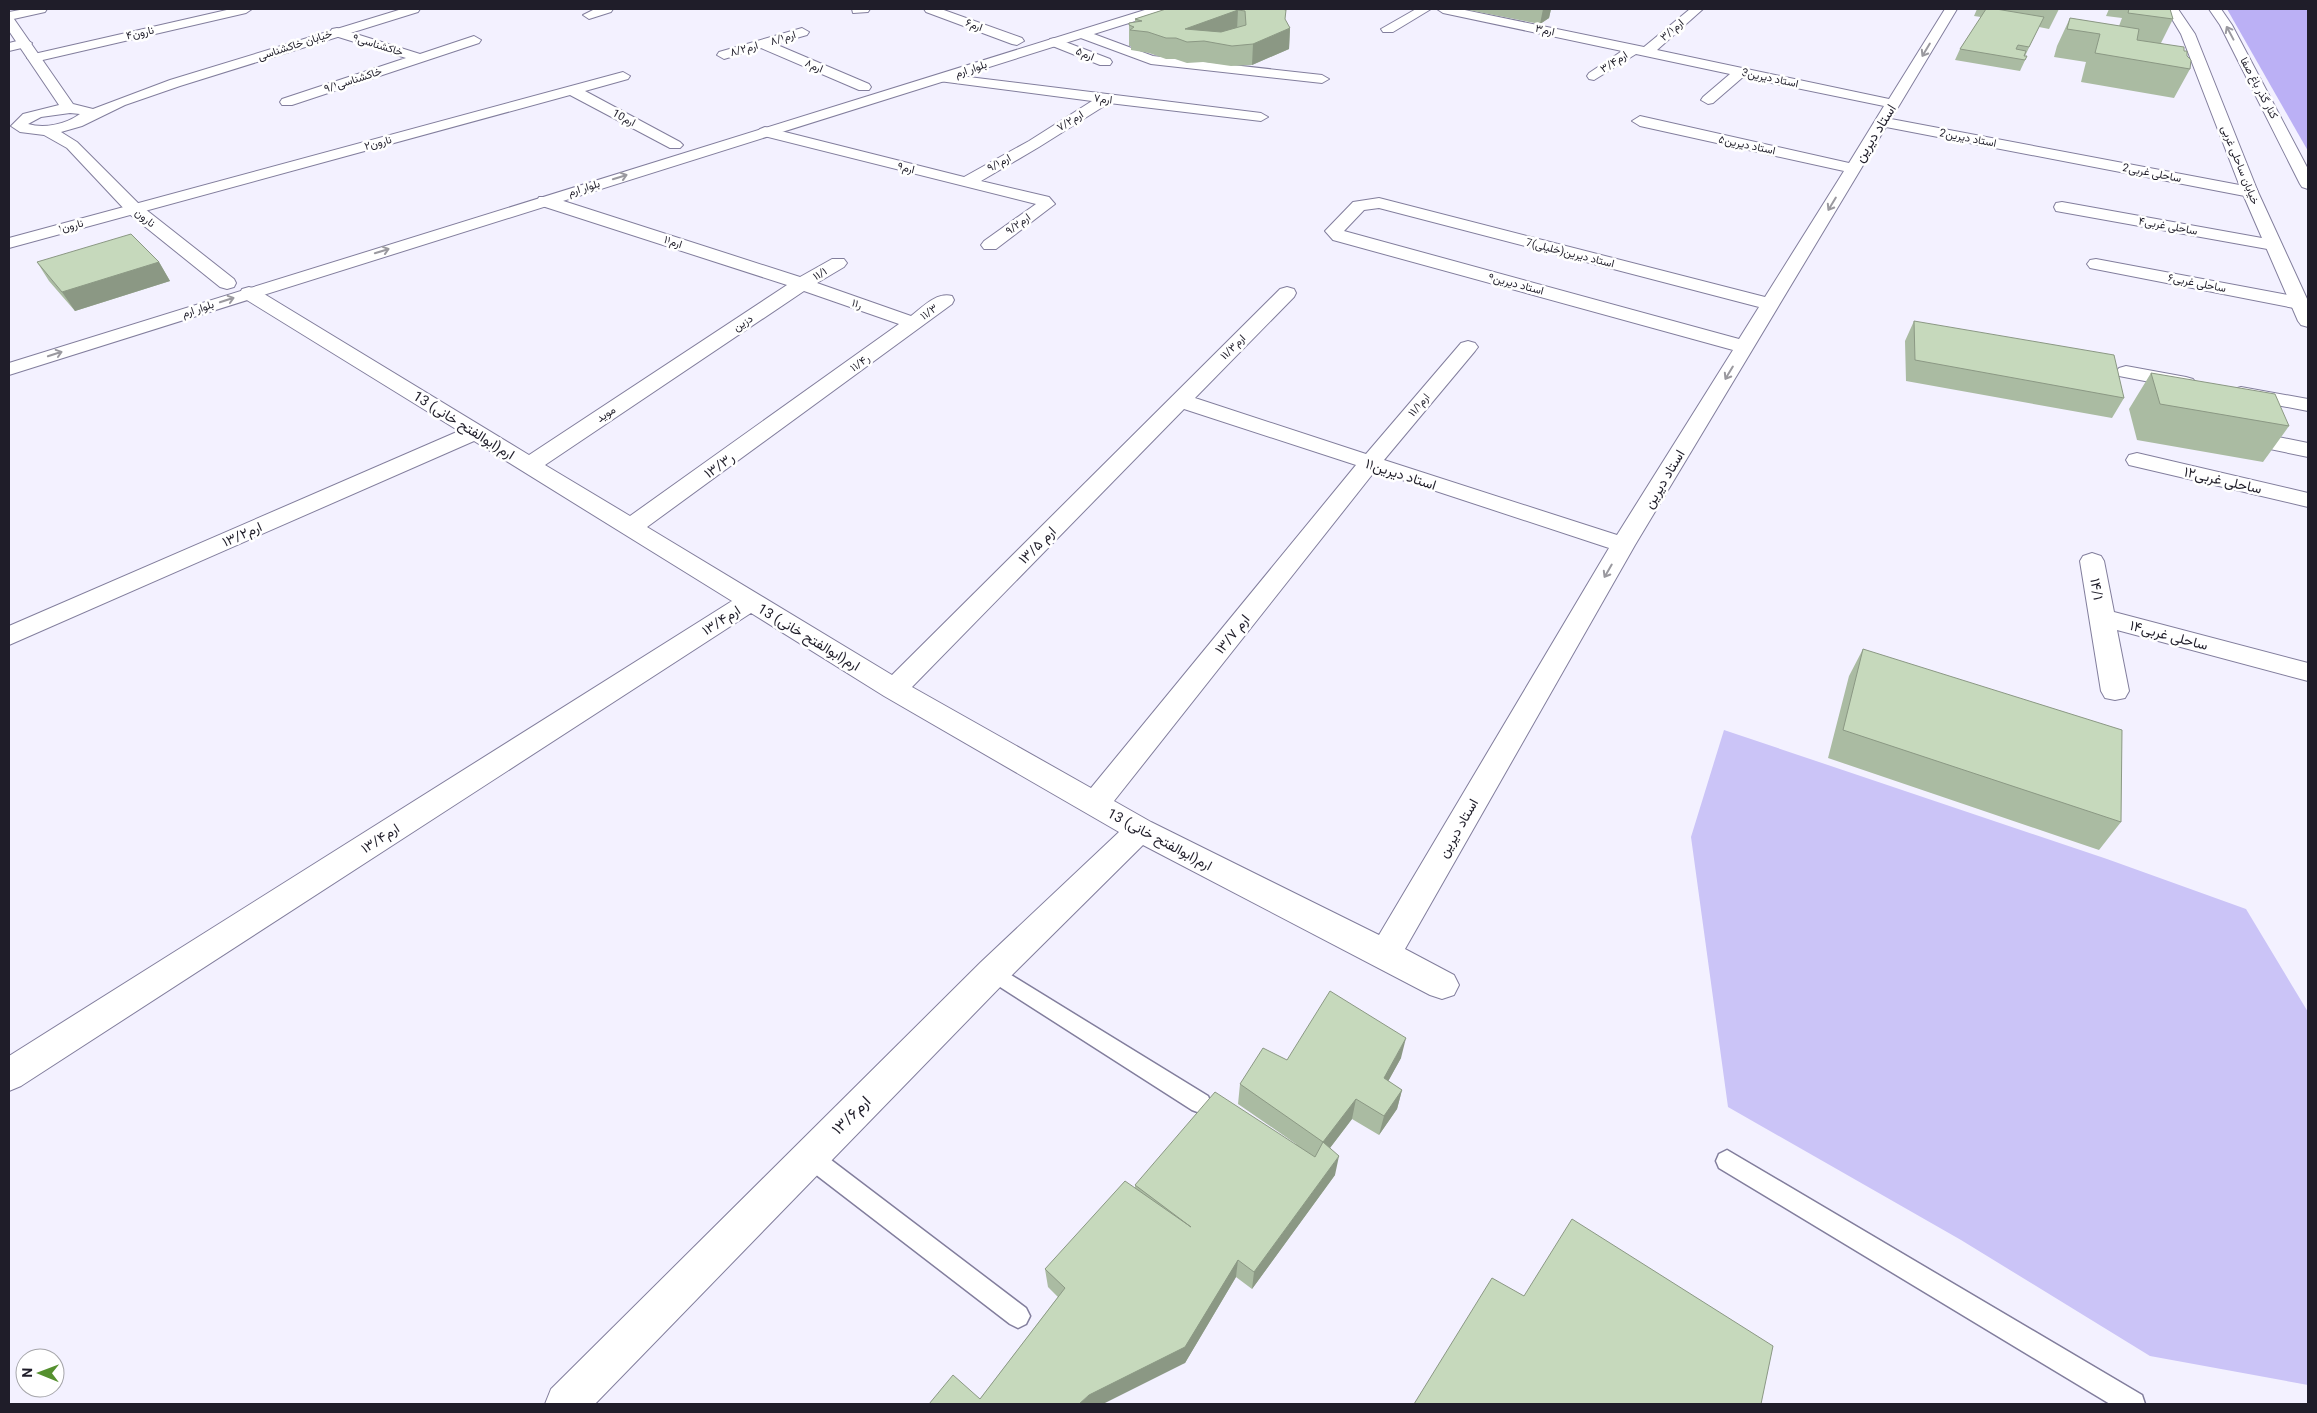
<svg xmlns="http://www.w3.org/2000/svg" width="2317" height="1413" font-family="Roboto,Vazirmatn,sans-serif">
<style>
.green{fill:#cbc4f7}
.water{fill:#bbb0f5}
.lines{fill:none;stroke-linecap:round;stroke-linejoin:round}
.lane-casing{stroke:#827e9d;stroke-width:3}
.street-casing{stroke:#827e9d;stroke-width:2}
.secondary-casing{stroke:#827e9d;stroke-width:2}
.lane{fill:#fff;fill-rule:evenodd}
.street{fill:#fff;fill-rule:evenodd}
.secondary{fill:#fff;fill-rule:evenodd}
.wall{fill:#aabba2}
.shaded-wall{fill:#8b9884}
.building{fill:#c6d9bc;stroke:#8b9884;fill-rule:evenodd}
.oneway{stroke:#9a999f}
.labels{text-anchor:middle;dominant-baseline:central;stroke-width:5;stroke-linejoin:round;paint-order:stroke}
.far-street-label{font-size:11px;fill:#1f1d29;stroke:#fff}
.street-label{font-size:14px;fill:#1f1d29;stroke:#fff}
.near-street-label{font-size:16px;fill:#1f1d29;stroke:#fff}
</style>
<rect width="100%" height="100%" fill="#f3f1ff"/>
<path class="green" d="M1724,730L2107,859L2246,909L2308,1012V1385L2150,1356L1961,1240L1728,1107L1691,837Z"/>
<path class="water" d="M2227,9H2308V151Z"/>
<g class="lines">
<defs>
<path id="lane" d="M993,964L1208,1096L1211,1103L1208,1110L1200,1113L1192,1110L986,978L983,972L986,966Z
M810,1147L818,1150L1026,1308L1030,1316L1026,1324L1018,1328L1010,1324L802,1164L799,1157L802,1150Z
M1727,1150L2142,1395L2145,1404H2110L1719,1168L1716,1161L1719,1154Z"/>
<path id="street" d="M25,9H47L45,12L9,20V12Z
M231,9H252L246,13L34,62L27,58L34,54Z
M595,9H613L611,12L589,19L583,15Z
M852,9H870L868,12L853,13Z
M924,9H941L1022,38L1024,41L1017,45L1012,44L926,12Z
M1416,9H1431L1393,32H1383L1381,29Z
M1437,9H1460L1644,47L1690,9H1703L1657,50L1889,99L1945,9H1957L1891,119L2250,187L2256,188L2258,192L2256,196L2250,197L1886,127L1635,545L1405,949L1454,975L1459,985L1454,995L1442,999L1430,995L1143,845L1005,982L595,1404H545L551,1389L981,962L1119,832L884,696L751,613L21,1086L9,1091V1056L732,601L474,441L9,645V626L459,431L242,297L240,293L242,289L249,287L256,289L529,455L787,285L539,205L537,201L539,197H551L800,277L832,259H844L847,263L844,267L817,283L911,316C923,307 936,292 952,296L954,300L952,304L647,527L892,675L1280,289L1287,287L1294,289L1296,293L1294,297L1195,398L1366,454L1461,343L1468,341L1475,343L1478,347L1475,351L1384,460L1617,535L1733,350L1333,240L1325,231L1353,202L1379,198L1765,297L1844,171L1640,126L1632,121L1640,116L1849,163L1884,106L1743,77L1713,103L1708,104L1701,100L1703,97L1730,74L1636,54L1594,80L1589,79L1587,76L1589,73L1622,51L1443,13ZM1379,208L1759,307L1739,339L1344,231L1364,210ZM804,291L899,324L630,516L545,465ZM1184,409L1356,465L1091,788L912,687ZM1375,471L1609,548L1379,935L1151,822L1114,801Z
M337,28L420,54L474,36L481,40L479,43L292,105H282L280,102L282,99L406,58L332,35L330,32L332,29Z
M802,28L809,32L807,35L775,44L869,84L871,87L869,90H859L761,48L724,59L717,55L719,52Z
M1083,30L1153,56L1322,75L1329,79L1322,83L1151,64L1078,37L1076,34Z
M1055,38L1110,59L1112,62L1110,65H1100L1050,45L1048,42L1050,39Z
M25,39L32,43L30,46L9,51V43Z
M623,72L630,76L628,79L585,91L680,142L683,145L680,148H670L570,95L9,248V238Z
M944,74L1261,113L1268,117L1261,121L1109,103L1039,147L981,181L1049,197L1055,204L996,249H984L981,245L984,241L1036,204L760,135L757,132L760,129L765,127L964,177L1029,141L1092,101L939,81L937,78L939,75Z
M2062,202L2273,240L2279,241L2282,245L2279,249L2273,250L2056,211L2054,207L2056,203Z
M2096,259L2299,297L2306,299L2308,303L2306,307L2299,309L2090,268L2087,264L2090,260Z
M2126,366L2186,377L2193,379L2196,383L2193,387L2186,389L2119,376L2116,372L2119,368Z
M2241,387L2308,399V411L2234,397L2231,393L2234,389Z
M2239,429L2308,443V457L2231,441L2228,436L2231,431Z
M2137,453L2308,493V507L2129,465L2126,460L2129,455Z
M2092,553L2101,556L2104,561L2114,612L2308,663V681L2117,630L2129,691L2125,698L2115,700L2105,698L2101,691L2080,561L2083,556Z"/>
<path id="secondary" d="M402,9H420L418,12L180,86L125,105L82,126L61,132L77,142L140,205L234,279L236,283L234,287L227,289L220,287L128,213L67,148L44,135L20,132L11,126L23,114L59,105L9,31V18L14,19L73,104L93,109L170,80ZM70,113L80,114C66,124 45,129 28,124L41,117Z
M1148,9H1166L1164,12L9,375V363Z
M2166,9H2178L2195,34L2258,192L2308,301V327L2301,325L2298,321L2242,192L2181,34Z
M2209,9H2221L2232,25L2308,169V189L2302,187L2300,184L2220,25Z"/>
</defs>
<use href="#lane" class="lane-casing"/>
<use href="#street" class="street-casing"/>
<use href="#secondary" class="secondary-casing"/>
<use href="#lane" class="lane"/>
<use href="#street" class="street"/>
<use href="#secondary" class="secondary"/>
</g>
<path class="wall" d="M1166,9H1282L1285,20L1290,28L1289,49L1252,65L1231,66L1203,62L1187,63L1175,59H1166L1149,53L1131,50V46H1129V25L1135,22V19Z
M1463,9H1551L1549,18L1540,24Z
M1977,9H2059L2049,29L2039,27L2025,56H2027L2020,71L1955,60L1960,49L1981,17L1974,16Z
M2109,9H2170L2173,19L2161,43L2184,51L2187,56L2190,69L2174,98L2081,82L2086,62L2054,57L2057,46L2070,18L2119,26L2122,18L2106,16Z
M37,262H159L170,281L75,311L49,281Z
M1914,321L2124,398L2112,418L1906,381L1905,341Z
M2151,373L2289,426L2263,462L2137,440L2129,409Z
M1863,649L2121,822L2099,850L1828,758L1849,676Z
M1401,1058L1388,1081L1402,1090L1397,1109L1379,1135L1352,1119L1330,1148L1335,1175L1252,1289L1236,1277L1185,1363L980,1399L1058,1297L1048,1287L1045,1269L1135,1188V1185L1296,1144L1238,1104L1240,1084L1287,1060Z"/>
<path class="shaded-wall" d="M1543,9H1551L1549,18L1540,24Z
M1238,10L1237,30L1187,42L1185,29Z
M1290,28L1289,49L1252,65L1253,44Z
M159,262L170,281L75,311L62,292Z
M1406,1038L1401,1058L1379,1098L1384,1078Z
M1402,1090L1397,1109L1379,1135L1384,1116Z
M1356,1099L1352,1119L1320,1161L1323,1142Z
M1339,1156L1335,1175L1252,1289L1254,1272Z
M1238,1260L1236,1277L1185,1363L1103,1404H1079Z"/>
<path class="building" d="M1166,9H1282L1286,10L1285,19L1290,28L1253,44L1232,46L1204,41L1187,42L1176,38H1166L1148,32L1130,30L1134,27L1129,25V23L1142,21L1135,19ZM1238,10L1245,11L1246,25L1221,32L1185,29Z
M1986,9H1996L2044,17L2029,47L2018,45L2016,49L2026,51L2024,56H2027L2025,60L1960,49Z
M2129,9H2170L2173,19L2128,13Z
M2070,18L2139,29L2137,40L2184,47V51H2187V56L2191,60L2190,69L2095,53L2100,34L2067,29Z
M131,234L159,262L62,292L37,262Z
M1914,321L2114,355L2124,398L1915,360Z
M2151,373L2275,394L2289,426L2160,404Z
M1863,649L2122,730L2121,822L1843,730Z
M1330,991L1406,1038L1384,1078L1402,1090L1384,1116L1356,1099L1323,1142L1339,1156L1254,1272L1238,1260L1185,1347L1089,1395L1079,1404H929L953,1375L980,1399L1065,1288L1045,1269L1125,1181L1191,1227L1135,1185L1215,1092L1315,1157L1323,1142L1240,1084L1263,1048L1287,1060Z
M1572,1219L1773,1346L1761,1404H1414L1492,1278L1524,1296Z"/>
<defs><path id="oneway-shaft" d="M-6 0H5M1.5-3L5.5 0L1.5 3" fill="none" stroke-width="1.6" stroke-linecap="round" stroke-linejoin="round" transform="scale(1.25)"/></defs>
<g class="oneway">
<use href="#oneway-shaft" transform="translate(2230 33) rotate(-118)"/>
<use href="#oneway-shaft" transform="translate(1926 50) rotate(121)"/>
<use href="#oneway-shaft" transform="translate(620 177) rotate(-17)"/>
<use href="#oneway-shaft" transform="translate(1832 204) rotate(121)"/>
<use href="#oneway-shaft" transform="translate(382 251) rotate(-17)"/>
<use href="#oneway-shaft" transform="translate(227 300) rotate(-18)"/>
<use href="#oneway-shaft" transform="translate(55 354) rotate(-18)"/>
<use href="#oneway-shaft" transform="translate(1729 373) rotate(121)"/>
<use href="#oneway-shaft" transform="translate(1608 571) rotate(120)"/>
</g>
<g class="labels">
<g class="far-street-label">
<text transform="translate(974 25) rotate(20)">ارم۶</text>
<text transform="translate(1545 30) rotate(12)">ارم۳</text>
<text transform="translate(1672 30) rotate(-41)">۳/۱ارم</text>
<text transform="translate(140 33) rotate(-13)">نارون۴</text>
<text transform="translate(783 38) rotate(-17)">۸/۱ارم</text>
<text transform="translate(295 45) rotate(-18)">خیابان خاکشناسی</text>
<text transform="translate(378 45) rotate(17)">خاکشناسی۹</text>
<text transform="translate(744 49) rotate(-16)">۸/۲ارم</text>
<text transform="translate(1085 54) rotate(22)">ارم۵</text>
<text transform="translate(1614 62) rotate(-33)">۳/۴ارم</text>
<text transform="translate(814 66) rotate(23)">ارم۸</text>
<text transform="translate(971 69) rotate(-18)">بلوار ارم</text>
<text transform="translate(1770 78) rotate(12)">3استاد دیرین</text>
<text transform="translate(353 80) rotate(-18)">۹/۱خاکشناسی</text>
<text transform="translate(2259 88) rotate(62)">کنار گذر باغ صفا</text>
<text transform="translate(1103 99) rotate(7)">ارم۷</text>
<text transform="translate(624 118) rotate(28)">ارم10</text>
<text transform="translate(1070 121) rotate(-32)">۷/۲ارم</text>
<text transform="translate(1968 138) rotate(11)">2استاد دیرین</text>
<text transform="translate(378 143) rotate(-15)">نارون۲</text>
<text transform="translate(1747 145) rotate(12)">استاد دیرین۵</text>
<text transform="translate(999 163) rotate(-29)">۹/۱ارم</text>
<text transform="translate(2240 165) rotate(68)">خیابان ساحلی غربی</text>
<text transform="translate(906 168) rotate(14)">ارم۹</text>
<text transform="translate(2152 173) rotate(11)">2ساحلی غربی</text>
<text transform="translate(584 188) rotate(-17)">بلوار ارم</text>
<text transform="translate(145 218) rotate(39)">نارون</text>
<text transform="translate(1018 224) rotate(-36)">۹/۲ارم</text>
<text transform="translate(71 226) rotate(-15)">نارون۱</text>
<text transform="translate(2168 226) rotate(10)">ساحلی غربی۴</text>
<text transform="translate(673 242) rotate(18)">ارم۱۱</text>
<text transform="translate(1570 253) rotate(14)">7استاد دیرین(خلیلی)</text>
<text transform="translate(820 274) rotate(-30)">۱۱/۱</text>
<text transform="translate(2197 283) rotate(11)">ساحلی غربی۶</text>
<text transform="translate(1516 284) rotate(15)">استاد دیرین۹</text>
<text transform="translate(857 304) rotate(19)">۱۱ر</text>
<text transform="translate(198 309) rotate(-18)">بلوار ارم</text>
<text transform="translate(929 312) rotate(-36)">۱۱/۳</text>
<text transform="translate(743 323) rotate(-33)">دزین</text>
<text transform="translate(1233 347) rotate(-45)">۱۱/۳ارم</text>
<text transform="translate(860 363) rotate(-36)">۱۱/۴ر</text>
<text transform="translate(1419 405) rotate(-50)">۱۱/۱ارم</text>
<text transform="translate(606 414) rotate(-33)">موید</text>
</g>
<g class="street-label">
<text transform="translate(1875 133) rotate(-58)">استاد دیرین</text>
<text transform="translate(464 425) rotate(32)">13 ارم(ابوالفتح خانی)</text>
<text transform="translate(719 465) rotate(-36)">۱۳/۳ر</text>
<text transform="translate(1401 474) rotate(18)">استاد دیرین۱۱</text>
<text transform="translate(1664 479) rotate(-59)">استاد دیرین</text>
<text transform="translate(2223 480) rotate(13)">ساحلی غربی۱۲</text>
<text transform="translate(242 534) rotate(-24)">۱۳/۲ارم</text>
<text transform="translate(1037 545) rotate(-45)">۱۳/۵ ارم</text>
<text transform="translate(2097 589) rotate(80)">۱۴/۱</text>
<text transform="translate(721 620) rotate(-33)">۱۳/۴ارم</text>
<text transform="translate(1232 634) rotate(-51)">۱۳/۷ ارم</text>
<text transform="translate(2169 635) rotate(15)">ساحلی غربی۱۴</text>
<text transform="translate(809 637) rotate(31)">13 ارم(ابوالفتح خانی)</text>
<text transform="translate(1458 828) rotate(-60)">استاد دیرین</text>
<text transform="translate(380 838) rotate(-33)">۱۳/۴ارم</text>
<text transform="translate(1160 839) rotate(28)">13 ارم(ابوالفتح خانی)</text>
</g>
<g class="near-street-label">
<text transform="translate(851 1115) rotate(-45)">۱۳/۶ارم</text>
</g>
</g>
<rect width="2317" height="1413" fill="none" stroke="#1f1d29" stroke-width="20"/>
<g transform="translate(40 1373) rotate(271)"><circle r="24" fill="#ffffff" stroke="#a5a5a9"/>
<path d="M0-4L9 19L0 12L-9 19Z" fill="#55902f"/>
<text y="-8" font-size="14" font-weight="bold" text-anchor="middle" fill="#1f1d29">N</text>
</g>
</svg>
